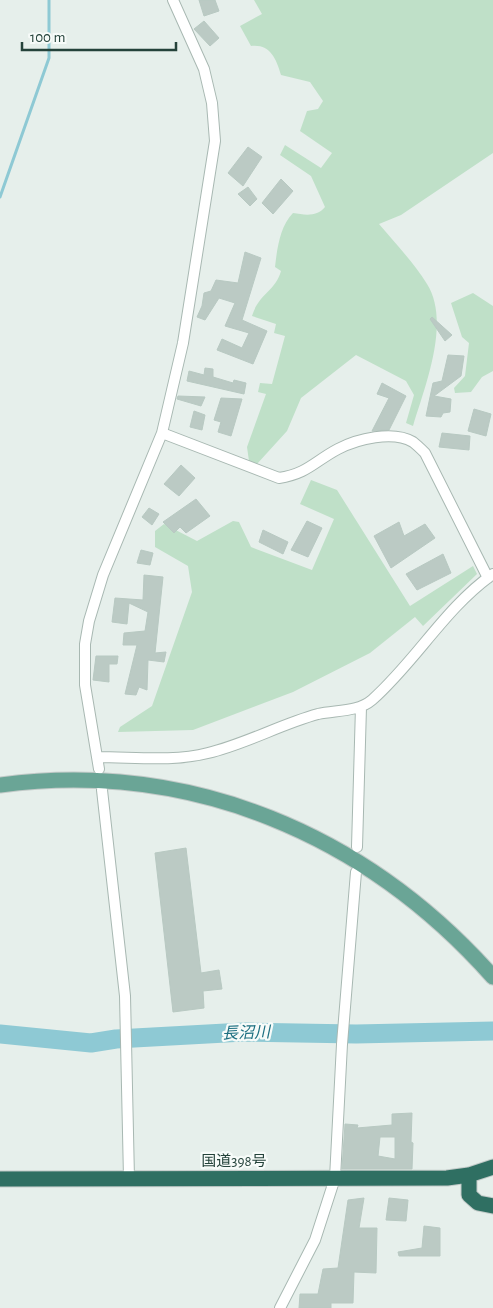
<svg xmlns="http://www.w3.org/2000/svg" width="493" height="1308" font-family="'Alegreya Sans','Noto Sans JP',sans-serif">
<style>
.green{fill:#bfe0c8}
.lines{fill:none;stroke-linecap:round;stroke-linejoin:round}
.stream{stroke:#8ec9d4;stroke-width:3}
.river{stroke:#8ec9d4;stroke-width:19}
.building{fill:#bbcac4;stroke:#b8c9c2;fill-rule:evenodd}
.street-casing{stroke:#a8b8b2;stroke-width:12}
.primary-casing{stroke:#c2cac8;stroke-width:17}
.highway-casing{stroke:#c2cac8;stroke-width:17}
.street{stroke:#fff;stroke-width:10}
.primary{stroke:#6aa596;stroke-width:15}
.highway{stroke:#2f6f62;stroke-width:15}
.labels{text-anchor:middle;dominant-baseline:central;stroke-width:4.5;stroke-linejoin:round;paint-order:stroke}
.street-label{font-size:15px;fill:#24423a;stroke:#f7fbf9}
.water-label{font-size:16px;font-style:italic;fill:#1c6f80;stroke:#f7fbf9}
</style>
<rect width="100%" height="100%" fill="#e6efeb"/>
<path class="green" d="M254,0H493V153L401,215L379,224C395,243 414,263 427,284C451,322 425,386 413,426L406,423L414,395L406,381L356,355L301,398L287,431L257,464L249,461L247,447L266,394L258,392L260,383L272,384L285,336L274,333L276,324L252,316C259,293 275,292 281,271L275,267C277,249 280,226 293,213C305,215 317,217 325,207L311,176L280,155L285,145L321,168L332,153L300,131L307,111L318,109L323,101L310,82L281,75C276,58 270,44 251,46L240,26L262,14Z
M473,293L493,306V371L482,377L471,392L455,393L454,388L465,376L469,343L462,337L451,303Z
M311,480L337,490L410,606L473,566L477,574L423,626L415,617L370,653L293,692L193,730L118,732L120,727L152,706L192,592L188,566L155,547V531L164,524L197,541L233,521L239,522L251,547L312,570L334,519L300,504Z"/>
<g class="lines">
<path class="stream" d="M0,197L49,58V0"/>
<path class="river" d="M0,1034L91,1043L116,1039L244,1032L356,1034L493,1031"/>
</g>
<path class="building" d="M199,0H215L219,11L204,16Z
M204,21L219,38L210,46L194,29Z
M248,147L262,157L243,186L228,173Z
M281,179L293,191L273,214L262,203Z
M248,187L257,199L250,206L238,194Z
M245,252L261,258L242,320L267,331L253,364L217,350L222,339L242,348L249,333L225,326L235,303L219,298L205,320L197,317L202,306L204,293L211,291L216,280L238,283Z
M432,317L452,335L445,341L430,319Z
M448,355L464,356L461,376L434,396L451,399L450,412L443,413L441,417L426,416L433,383L442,381Z
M205,368L213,369V377L233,383L234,380L246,383L244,394L187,381L189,371L204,375Z
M382,383L406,396L389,430L372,431L389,398L377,394Z
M178,396L205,397L201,406L177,399Z
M221,398L242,399L231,436L218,432L221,422L214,420Z
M474,409L491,414L486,436L468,431Z
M194,411L205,415L202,430L190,427Z
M442,433L470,436L469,450L439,447Z
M181,465L195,478L179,496L164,484Z
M196,499L210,516L186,533L180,527L174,533L163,522Z
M149,508L159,514L152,525L142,517Z
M307,521L322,528L308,557L291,550Z
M399,522L404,536L425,524L435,538L391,568L374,536Z
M263,530L288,542L283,554L259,542Z
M141,550L153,553L150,565L137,563Z
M443,554L451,573L417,590L406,574Z
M144,575L163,577L155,653L166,652L164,662L148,660L147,690L139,687L136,695L125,694L137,645H123L124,633L145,631L148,612L129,603L127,624L112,622L115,598L143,600Z
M96,656H118L117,664H109V682L93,680Z
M186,848L201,973L219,970L222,989L203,991L204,1008L173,1012L155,853Z
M412,1113L411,1142L413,1143L412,1169H342L345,1124L358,1125L357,1128L392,1125V1114ZM380,1137H395V1159L378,1156Z
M364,1198L359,1228H377L376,1273L354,1272L353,1303H331V1308H299L300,1294H318L323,1269L338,1268L348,1200Z
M389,1198L408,1200L406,1221L386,1220Z
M424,1226L440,1228V1256H399L398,1252L422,1248Z"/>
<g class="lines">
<defs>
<path id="street" d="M162,433L279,478C307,474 315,461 338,449C357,439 393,430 413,442C417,445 421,449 425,453L488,578
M98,757C134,757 173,762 208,753C246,744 281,724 318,714C336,710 358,712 372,700C416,661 445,608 493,574
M99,769L85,685V644L89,621L103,575L162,433L183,343L215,141L212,103L204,69L173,0
M102,790L125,996L129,1178
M357,847L361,707
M280,1308L315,1240L335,1178L342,1044L356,872"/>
<path id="primary" d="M0,785C191,760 366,834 493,977"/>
<path id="highway" d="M469,1175V1195L478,1203L493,1206
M0,1179L447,1178L469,1175L493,1167"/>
</defs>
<use href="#street" class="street-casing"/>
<use href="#primary" class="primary-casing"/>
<use href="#highway" class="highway-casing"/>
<use href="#street" class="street"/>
<use href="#primary" class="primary"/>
<use href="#highway" class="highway"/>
</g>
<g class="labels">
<g class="street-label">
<text x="234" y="1161">国道398号</text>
</g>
<g class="water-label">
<text transform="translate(246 1033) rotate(-2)">長沼川</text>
</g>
</g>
<path d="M22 42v8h154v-8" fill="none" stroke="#24423a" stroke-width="2.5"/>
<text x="30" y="42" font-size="15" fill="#24423a" stroke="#f7fbf9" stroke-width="4" paint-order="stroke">100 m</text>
</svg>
